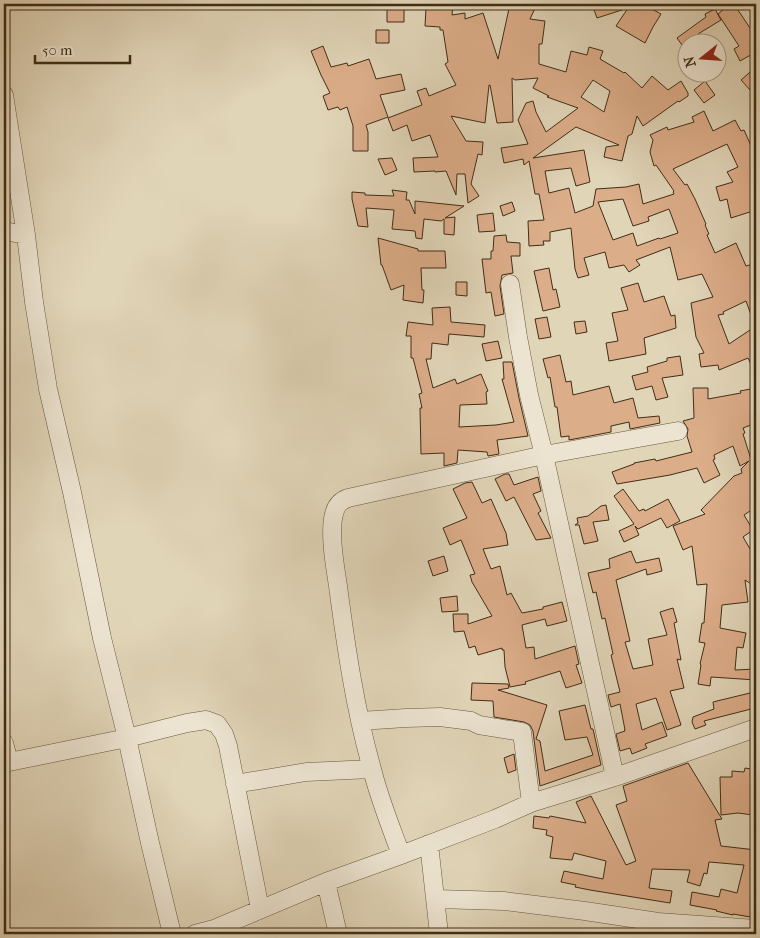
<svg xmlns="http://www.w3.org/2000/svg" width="760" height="938" font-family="'IM FELL French Canon',serif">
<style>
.building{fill:#dcad89;stroke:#412d15;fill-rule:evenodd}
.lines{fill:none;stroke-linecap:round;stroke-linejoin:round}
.minor-casing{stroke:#69573e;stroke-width:19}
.minor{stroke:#ece4d1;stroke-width:18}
</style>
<rect width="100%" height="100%" fill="#e1d5b8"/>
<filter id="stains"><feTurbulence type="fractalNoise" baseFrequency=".004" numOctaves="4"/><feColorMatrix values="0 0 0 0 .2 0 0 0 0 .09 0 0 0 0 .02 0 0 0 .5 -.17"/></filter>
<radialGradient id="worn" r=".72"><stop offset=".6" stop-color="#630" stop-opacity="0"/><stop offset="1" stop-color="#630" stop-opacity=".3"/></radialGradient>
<path class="building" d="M387,4H404V22H387Z
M440,4H453L452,15L465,13V19L483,13L498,59L510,4H537L530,19L545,21L542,44H539V64L566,72L571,51L587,55L589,47L603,51L600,59L624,73L625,72L642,88L652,76L668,90L681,81L688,93V96L679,102L678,101L643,126L637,116L632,134L628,136L622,161L604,157L606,147L619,145L576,127L533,158L584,150L590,182L576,186L571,168L545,171L549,193L569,188L575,213L593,206L596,189L626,187L639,184L643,204L674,194L673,192L674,191L656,165L654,166L650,152L653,140L650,135L667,127L668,130L694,122L692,117L704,111L713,131L735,120L741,131L744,130L756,157V210L731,218L727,199L720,201L716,187L733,182L727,172L738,167L727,144L673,169L685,185L687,184L695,199L706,224L705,225L709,234L707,235L715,253L736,243L746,266L753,264L756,271V326H755L746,301L723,312L724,314L718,315L729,344L756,326V375L748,358L719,370L718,365L701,367L699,354L704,353L696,337L691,303L713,297L702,274L678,280L670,247L636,260L640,265L629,272L624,265L609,268L605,252L584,258L589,275L578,278L575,269L571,228L550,232V241H543L544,245L529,246L528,221L544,220L539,194H535L529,161L524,165L523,159L504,163L501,148L528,144L518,120L526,103L533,101L536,112L546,132L578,108L547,97L549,96L533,88L538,78L515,80L512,78L513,122L497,123L490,85H489L485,123L451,116L466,141L483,142L482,155L478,154L471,184L479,196L468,203L465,174H457L456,195L446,171L435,172V171L414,172L413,158L438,157L430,135L412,141L407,125L393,131L388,118L422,105L417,91L426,88L429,96L456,85L445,64L448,62L443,30H440V27L425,26L426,8L440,9ZM593,80L610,91L604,112L581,97ZM623,199L633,226L649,221L648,217L669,209L678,233L660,239L659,238L637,246L633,233L613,240L598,202Z
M592,4H643L661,14L653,27L645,43L616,26L628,8L597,18Z
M730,4H733L740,13L756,37V52L740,61L734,49L739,46L718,14Z
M715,9L721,20L698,34L701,38L695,42H685L682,45L677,38L706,17L705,14Z
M376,30H389V43H376Z
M323,46L331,67L347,63L348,66L369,59L376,79L401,74L405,90L380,95L388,117L366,125L368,132V151H353V126L347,107L340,110L338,107L328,110L323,96L330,93L321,75L311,51Z
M756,67V86L751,91L741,80Z
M705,81L715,95L704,103L694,90Z
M392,158L397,170L385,175L378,159Z
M392,190L407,192L406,200H409L415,214V201L464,206L445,218L455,217L454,235L444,234V219L441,221L424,219L422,239L416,238L415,231L392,229L394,210L366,208L368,227L358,226L352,199V192L365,193V195L394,196Z
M512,202L515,211L503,216L500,206Z
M493,213L495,231L479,232L477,215Z
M506,235L507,242L520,243V256H511L513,273L502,275L500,286L504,314L495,316L491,292L486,293L482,259H491V251H493L494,236Z
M378,238L418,249V251H445L446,268H421L422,290H424L423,303L403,300L404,285L391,290L382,265H381Z
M549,268L553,290L556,289L560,307L543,311L534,271Z
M456,282H467V296L456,295Z
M638,283L644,302L664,296L671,316L675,315L676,328L644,338L646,354L609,361L606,343L618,341L612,313L628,310L621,288Z
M450,307L451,322L485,325L484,337L449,334L448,345L432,343L431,359H426L433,388L455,379L457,384L481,374L488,391L486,392L487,404L460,405L459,427L496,425L514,422L502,379H504L503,362H512L519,398L528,436L497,440L499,454L488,456L487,452L458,450L457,463L444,466V453L421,454L420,408H422L419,394L422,393L413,358H411V336H406L408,322L433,325L432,308Z
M547,317L551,337L539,339L535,319Z
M585,321L587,332L576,334L574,322Z
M498,341L502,358L486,361L482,344Z
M560,355L566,382L571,381L573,395L609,386L614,403L633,398L638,418L659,416L660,423L630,429L629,422L611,426V432L569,440V436L561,437L557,407H555L550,377L548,378L543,359Z
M680,356L683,375L662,378L668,397L656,400L652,386L636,390L632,376L648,372L647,367L667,361V358Z
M693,388H708V399L741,393L740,391L756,388V423L743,428L745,433L743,434L756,475V507L744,515L753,530L743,537L756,559V587L745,580L748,602L722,605L720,628L746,633L743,648L737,647L735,670L756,669V680L711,677L710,686L698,684L701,665L700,664L705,643L699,642L702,623H704L707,584L697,585L692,546L683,550L673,526L705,514L701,510L734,476L742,473L741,469L749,461L740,466L733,446L714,455L715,459L713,460L720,475L704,483L697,468L670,475L617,484L612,472L634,464V463L655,459L656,461L692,452L687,436L688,429L683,421L694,418Z
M505,474H509L514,485L538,477L541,491L533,494L541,511L538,513L551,538L536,540L514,497L506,501L495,479Z
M472,482L482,503L491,499L506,533L508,545L483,549L491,569L500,566L507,595L511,593L522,613L543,609V607L562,602L567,621L547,626L545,619L522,625L526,648L534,647L535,659L575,646L579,664L576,665L582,683L566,688L560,671L525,682L526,684L510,687L505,667L504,650H502V648L478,655L475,646L469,648L464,631L454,632L453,614H468V624L492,616L472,582L470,575L475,574L461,540L450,545L443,528L467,518L453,489L465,483Z
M623,489L639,511L644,509L645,511L668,499L680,521L667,528L661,518L638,529L635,526L639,535L624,542L619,531L634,524L614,496Z
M606,505L609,520L593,522L598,541L584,544L579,525H575L578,523L577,518L588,516L601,506Z
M631,551L636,563L659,558L662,571L647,575L646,569L616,580L630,641L625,642L633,669L653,665L648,639L667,635L660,612L673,608L677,622L674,623L681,660L677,659L684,688L670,691L681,725L667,730L656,698L636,704L642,730L662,722L667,736L645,744L647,748L632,754L630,748L620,751L616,734L625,731L624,730H625L620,704L611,707L608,695L620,692L611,655L613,654L605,618L602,619L596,592L593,593L588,573L610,568L609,559Z
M444,556L448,571L433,576L428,561Z
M457,596L458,611L442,612L440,598Z
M472,683L508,684L509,688L498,690L547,705L536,739L540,741L545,771L593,755L587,737L565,740L559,711L585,705L591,729H593L601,765L540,786L533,731L530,725L524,722L494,717L493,701L471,700Z
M750,693L755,708L704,721L706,725L695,729L692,722L693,717L714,709L713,702Z
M514,754L516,770L508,773L504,758Z
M688,763L722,819L715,820L721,846L756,850V918L733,914V915L716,911L717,910L690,905L692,892L719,897L721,889L737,893L744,865L709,862L707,874L704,873L700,886L687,882L690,870L652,869L649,888L672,891L670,903L590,890L575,887L576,885L561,882L564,871L603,879L606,861L574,853L572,860L550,858L553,837L546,835L547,830L533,828L534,816L549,818L550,816L586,823L576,802L591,796L626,865L636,861L616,805L627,801L623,786Z
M745,768L756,770V799L753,815L738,813L721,815L720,777H732V771L744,772Z"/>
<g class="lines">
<defs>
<path id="minor" d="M4,95L26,235L34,302L48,389L72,492L102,638L127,738L150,843L172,934
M4,231L26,235
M510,284L518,337L529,395L544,455L615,777
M360,721L406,718L440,717L471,721L479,725L522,732L531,803
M4,743L9,762
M4,763L127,738L187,723L206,720L217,724L224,734L228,746L260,909
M235,784L306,772L372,769
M429,844L439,934
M401,855C391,827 379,798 372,769C355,709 346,647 338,586C335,566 329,533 334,514C336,505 340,501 348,498L544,455L678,431
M326,882L338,934
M436,899L504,901L585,911L658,922L756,929
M195,934L214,929L326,882L401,855L495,819L531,803L615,777L756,728"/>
</defs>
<use href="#minor" class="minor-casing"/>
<use href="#minor" class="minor"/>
</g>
<rect width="760" height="938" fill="none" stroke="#e1d5b8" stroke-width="20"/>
<rect x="5" y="5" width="750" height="928" fill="none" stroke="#412d15" stroke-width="2.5"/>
<rect x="10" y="10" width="740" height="918" fill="none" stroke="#412d15"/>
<g transform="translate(702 58) rotate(253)"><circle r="24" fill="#ece4d1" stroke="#a89b86"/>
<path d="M0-4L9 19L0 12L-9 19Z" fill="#8f2418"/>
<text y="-8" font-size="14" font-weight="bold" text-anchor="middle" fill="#412d15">N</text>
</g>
<path d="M35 55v8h95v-8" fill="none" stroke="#412d15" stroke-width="2.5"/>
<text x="42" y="55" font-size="15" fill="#412d15" stroke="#ece4d1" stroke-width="4" paint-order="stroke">50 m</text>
<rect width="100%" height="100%" filter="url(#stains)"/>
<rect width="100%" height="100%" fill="url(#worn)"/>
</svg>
